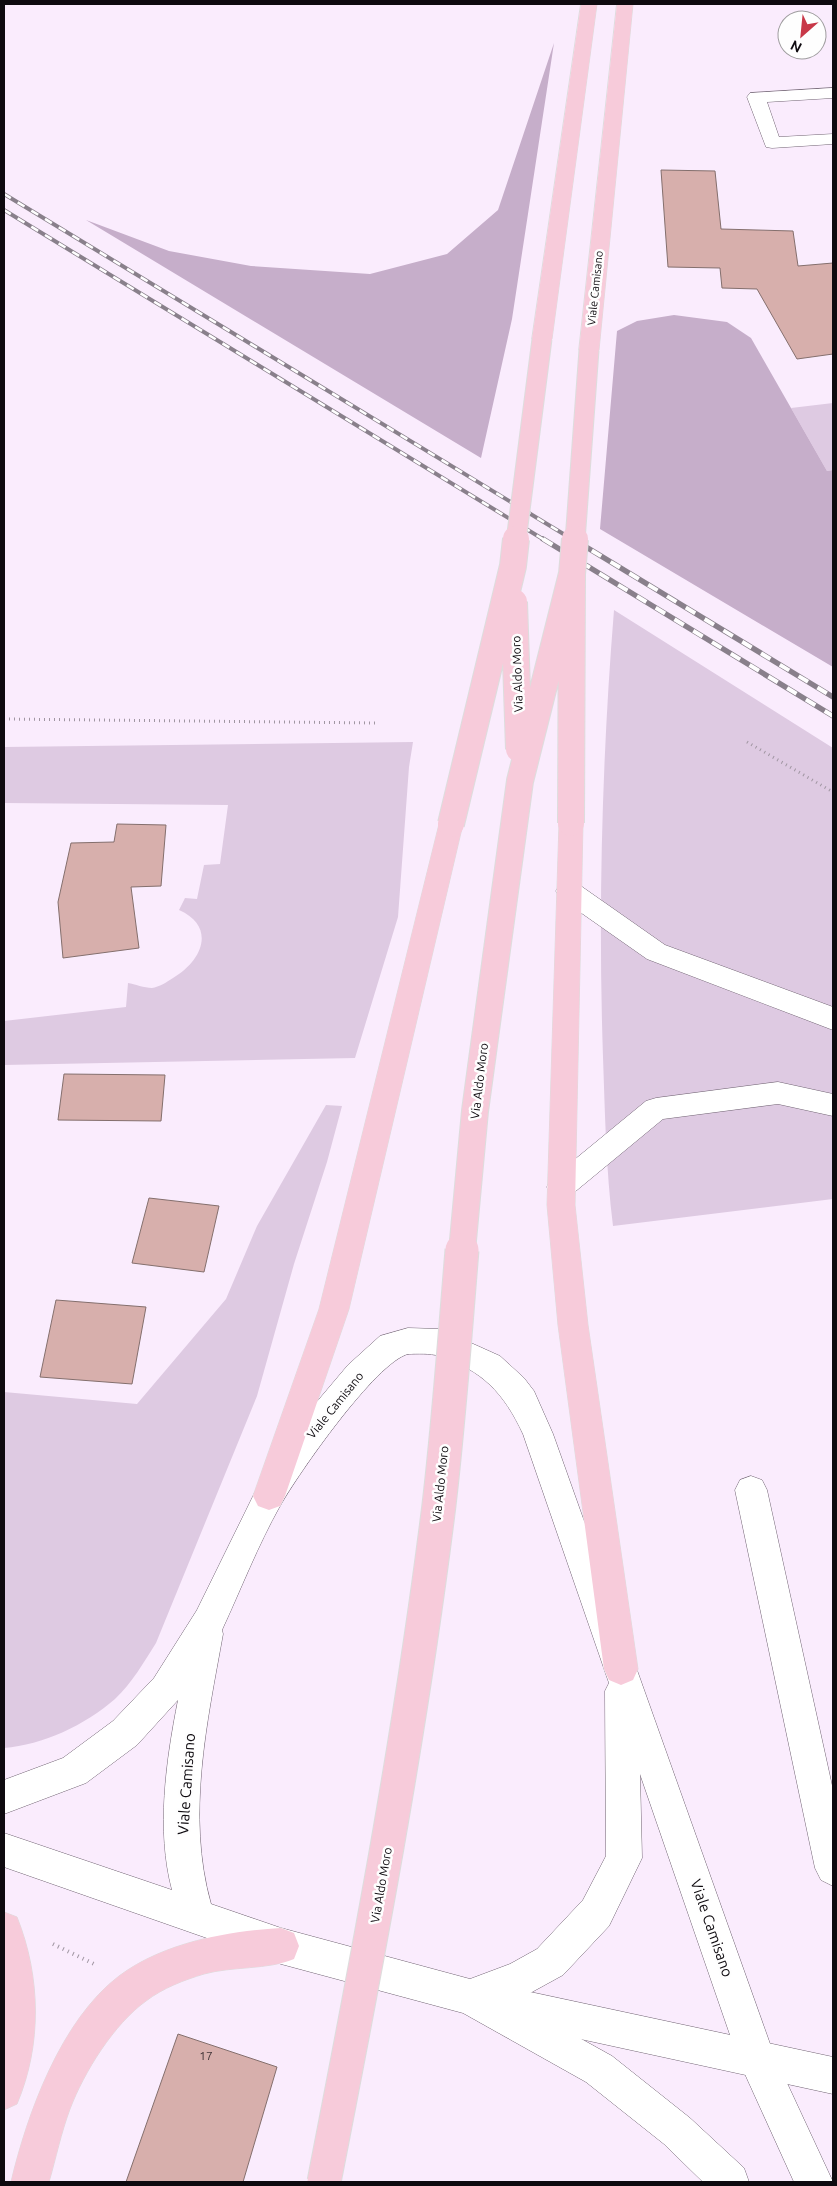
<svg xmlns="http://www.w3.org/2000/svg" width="837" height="2186" font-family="Ubuntu,sans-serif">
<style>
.green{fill:#decae2}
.forest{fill:#c6aeca}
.building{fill:#d7afac;stroke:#846f6d}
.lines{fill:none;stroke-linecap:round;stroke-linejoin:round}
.service-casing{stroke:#726574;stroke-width:1}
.minor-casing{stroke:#726574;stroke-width:1}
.secondary-casing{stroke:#726574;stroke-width:1}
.primary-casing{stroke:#ddd;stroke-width:1}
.path-far1{stroke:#a096a2;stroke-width:3;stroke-dasharray:1 4;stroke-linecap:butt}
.path{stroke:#a096a2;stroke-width:4;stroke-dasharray:1 4.5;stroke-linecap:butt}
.service{fill:#fff;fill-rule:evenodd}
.minor{fill:#fff;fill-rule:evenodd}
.secondary{fill:#fff;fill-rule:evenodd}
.primary{fill:#f7cbda;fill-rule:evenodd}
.rail-far1-casing{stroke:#89808b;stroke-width:4}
.rail-casing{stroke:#89808b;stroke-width:5.5}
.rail-far1{stroke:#fefefe;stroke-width:2.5;stroke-dasharray:8;stroke-linecap:butt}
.rail{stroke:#fefefe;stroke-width:4;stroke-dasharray:11;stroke-linecap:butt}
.primary-bridge-far2-casing{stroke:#ddd;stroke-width:21;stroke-linecap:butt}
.primary-bridge-far1-casing{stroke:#ddd;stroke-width:28;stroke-linecap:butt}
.primary-bridge-casing{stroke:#ddd;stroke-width:35;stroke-linecap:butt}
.primary-bridge-far2{stroke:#f7cbda;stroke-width:19}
.primary-bridge-far1{stroke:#f7cbda;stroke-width:26}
.primary-bridge{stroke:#f7cbda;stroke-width:33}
.labels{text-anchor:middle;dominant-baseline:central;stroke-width:5;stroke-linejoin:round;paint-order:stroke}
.far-street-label{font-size:11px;fill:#0e0a0f;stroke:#fefefe}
.street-label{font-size:12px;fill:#0e0a0f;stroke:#fefefe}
.near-number-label{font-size:12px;fill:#403336}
.near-street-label{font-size:15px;fill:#0e0a0f;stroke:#fefefe}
</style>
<rect width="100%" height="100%" fill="#faecfd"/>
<path class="green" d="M833,403V470L827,471L791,408Z
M614,610L833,748V1199L613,1226C606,1170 605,1113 603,1057C598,908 602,758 614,610Z
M413,742L409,767L398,917L355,1058L4,1065V1021L126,1007L128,983C135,984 144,988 152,988C159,987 167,982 173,978C202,961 217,927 179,910L185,898L197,899L204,865L220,864L228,805L4,803V747Z
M326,1105L342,1106L327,1162L294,1264L257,1396L156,1643C144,1662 132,1683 115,1699C85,1725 43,1745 4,1748V1392L137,1404L226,1299L257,1226Z"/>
<path class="forest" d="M554,43L512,319L481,458L86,220L169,251L251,266L370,274L447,254L498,210Z
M674,315L727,322L751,338L827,471L833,470V667L600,529L617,331L637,321Z"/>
<path class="building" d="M661,170L715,171L721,229L793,231L798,266L833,263V354L797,359L757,289L722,288L720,268L668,267Z
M117,824L166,825L161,886L131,887L139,948L63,958L58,902L71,843L114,842Z
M64,1074L165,1075L161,1121L58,1120Z
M149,1198L219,1206L204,1272L132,1263Z
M56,1300L146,1307L132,1384L40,1377Z
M178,2034L277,2067L243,2182H126Z"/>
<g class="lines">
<defs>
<path id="service" d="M833,88V98L767,102L779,137L833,134V144L772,148L766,147L747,97L750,93Z
M569,882L578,884L665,945L833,1007V1030L647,959L560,898L556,891L560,884Z
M778,1082L833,1094V1116L778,1104L663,1119L571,1195L561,1199L551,1195L547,1187L551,1179L646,1101L656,1098Z
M751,1476L762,1480L767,1490L833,1790V1886L821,1880L815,1868L735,1490L740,1480Z"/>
<path id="minor" d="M493,1984L833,2057V2094L493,2020L480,2015L475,2002L480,1989Z"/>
<path id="secondary" d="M408,1328L440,1329L500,1356L524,1378L534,1391L553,1434L774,2055L833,2182H794L739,2061L640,1774L642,1858L609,1926L563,1975L532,1992L511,2000L612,2056L690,2118L744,2168L749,2182H703L664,2144L586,2082L463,2013L281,1964L4,1867V1833L172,1890C156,1830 166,1761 178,1700L137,1745L86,1783L4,1814V1780L63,1758L113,1721L154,1678L197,1610L258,1486L310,1410L348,1365L380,1336ZM408,1354C417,1354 430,1353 439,1356C482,1370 504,1393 523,1434L609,1683L605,1691L606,1856L583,1900L537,1949L510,1964L470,1979L281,1928L211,1904C186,1815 207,1723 223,1634L222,1630C241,1589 258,1545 280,1506C298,1474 376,1362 408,1354Z"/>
<path id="primary" d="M581,4H597L552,339L549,343L542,345L535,343L532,339Z
M617,4H633L599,350L596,354L589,356L582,354L579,350Z
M571,814L580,817L583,823L575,1205L588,1325L638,1669L633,1680L621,1685L609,1680L604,1669L558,1325L547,1205L559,823L562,817Z
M451,815L460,818L463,824L349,1309L285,1496L280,1506L269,1510L258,1506L253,1496L319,1309L439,824L442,818Z
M4,1912L17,1917C41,1977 42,2045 17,2104L4,2110Z
M281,1928L294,1933L299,1946L294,1959C267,1970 233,1966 204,1974C184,1980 163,1988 146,2001C114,2024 84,2072 70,2109C61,2133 56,2158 49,2182H11C27,2114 61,2020 119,1976C163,1943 227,1931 281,1928Z"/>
</defs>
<use href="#service" class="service-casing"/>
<use href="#minor" class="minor-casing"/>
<use href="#secondary" class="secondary-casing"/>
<use href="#primary" class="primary-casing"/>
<path class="path-far1" d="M4,719L376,723
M747,742L833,792"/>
<path class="path" d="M53,1944L94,1964"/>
<use href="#service" class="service"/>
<use href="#minor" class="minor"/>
<use href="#secondary" class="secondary"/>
<use href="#primary" class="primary"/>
<defs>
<path id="rail-far1" d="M4,194L575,541
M4,210L546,541"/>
<path id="rail" d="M543,539L833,716
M573,539L833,697"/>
</defs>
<use href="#rail-far1" class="rail-far1-casing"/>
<use href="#rail" class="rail-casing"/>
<use href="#rail-far1" class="rail-far1"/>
<use href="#rail" class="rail"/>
<defs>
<path id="primary-bridge-far2" d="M516,541L542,339
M575,541L589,350"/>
<path id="primary-bridge-far1" d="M514,602L519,749
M571,823L572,574L575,539
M451,824L513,566L516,539
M462,1251L475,1111L520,781L572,574"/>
<path id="primary-bridge" d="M324,2182C368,1957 411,1732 439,1505C449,1420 455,1335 462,1250"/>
</defs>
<use href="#primary-bridge-far2" class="primary-bridge-far2-casing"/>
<use href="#primary-bridge-far1" class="primary-bridge-far1-casing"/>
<use href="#primary-bridge" class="primary-bridge-casing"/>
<use href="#primary-bridge-far2" class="primary-bridge-far2"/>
<use href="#primary-bridge-far1" class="primary-bridge-far1"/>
<use href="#primary-bridge" class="primary-bridge"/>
</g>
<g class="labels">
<g class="far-street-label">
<text transform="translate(595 288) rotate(-84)">Viale Camisano</text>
</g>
<g class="street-label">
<text transform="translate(517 674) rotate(-92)">Via Aldo Moro</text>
<text transform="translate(479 1081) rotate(-83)">Via Aldo Moro</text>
<text transform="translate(335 1405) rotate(-51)">Viale Camisano</text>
<text transform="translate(440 1484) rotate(-84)">Via Aldo Moro</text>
<text transform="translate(381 1885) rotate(-80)">Via Aldo Moro</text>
</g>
<g class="near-number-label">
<text x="206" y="2055">17</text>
</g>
<g class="near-street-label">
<text transform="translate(186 1784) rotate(-86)">Viale Camisano</text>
<text transform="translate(712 1928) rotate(71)">Viale Camisano</text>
</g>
</g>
<rect width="837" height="2186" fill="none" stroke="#0e0a0f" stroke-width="10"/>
<g transform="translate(802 35) rotate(207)"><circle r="24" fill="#fefefe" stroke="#9e9c9e"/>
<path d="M0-4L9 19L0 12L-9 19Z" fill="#c83848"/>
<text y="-8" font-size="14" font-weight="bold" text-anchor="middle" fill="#0e0a0f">N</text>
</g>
</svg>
